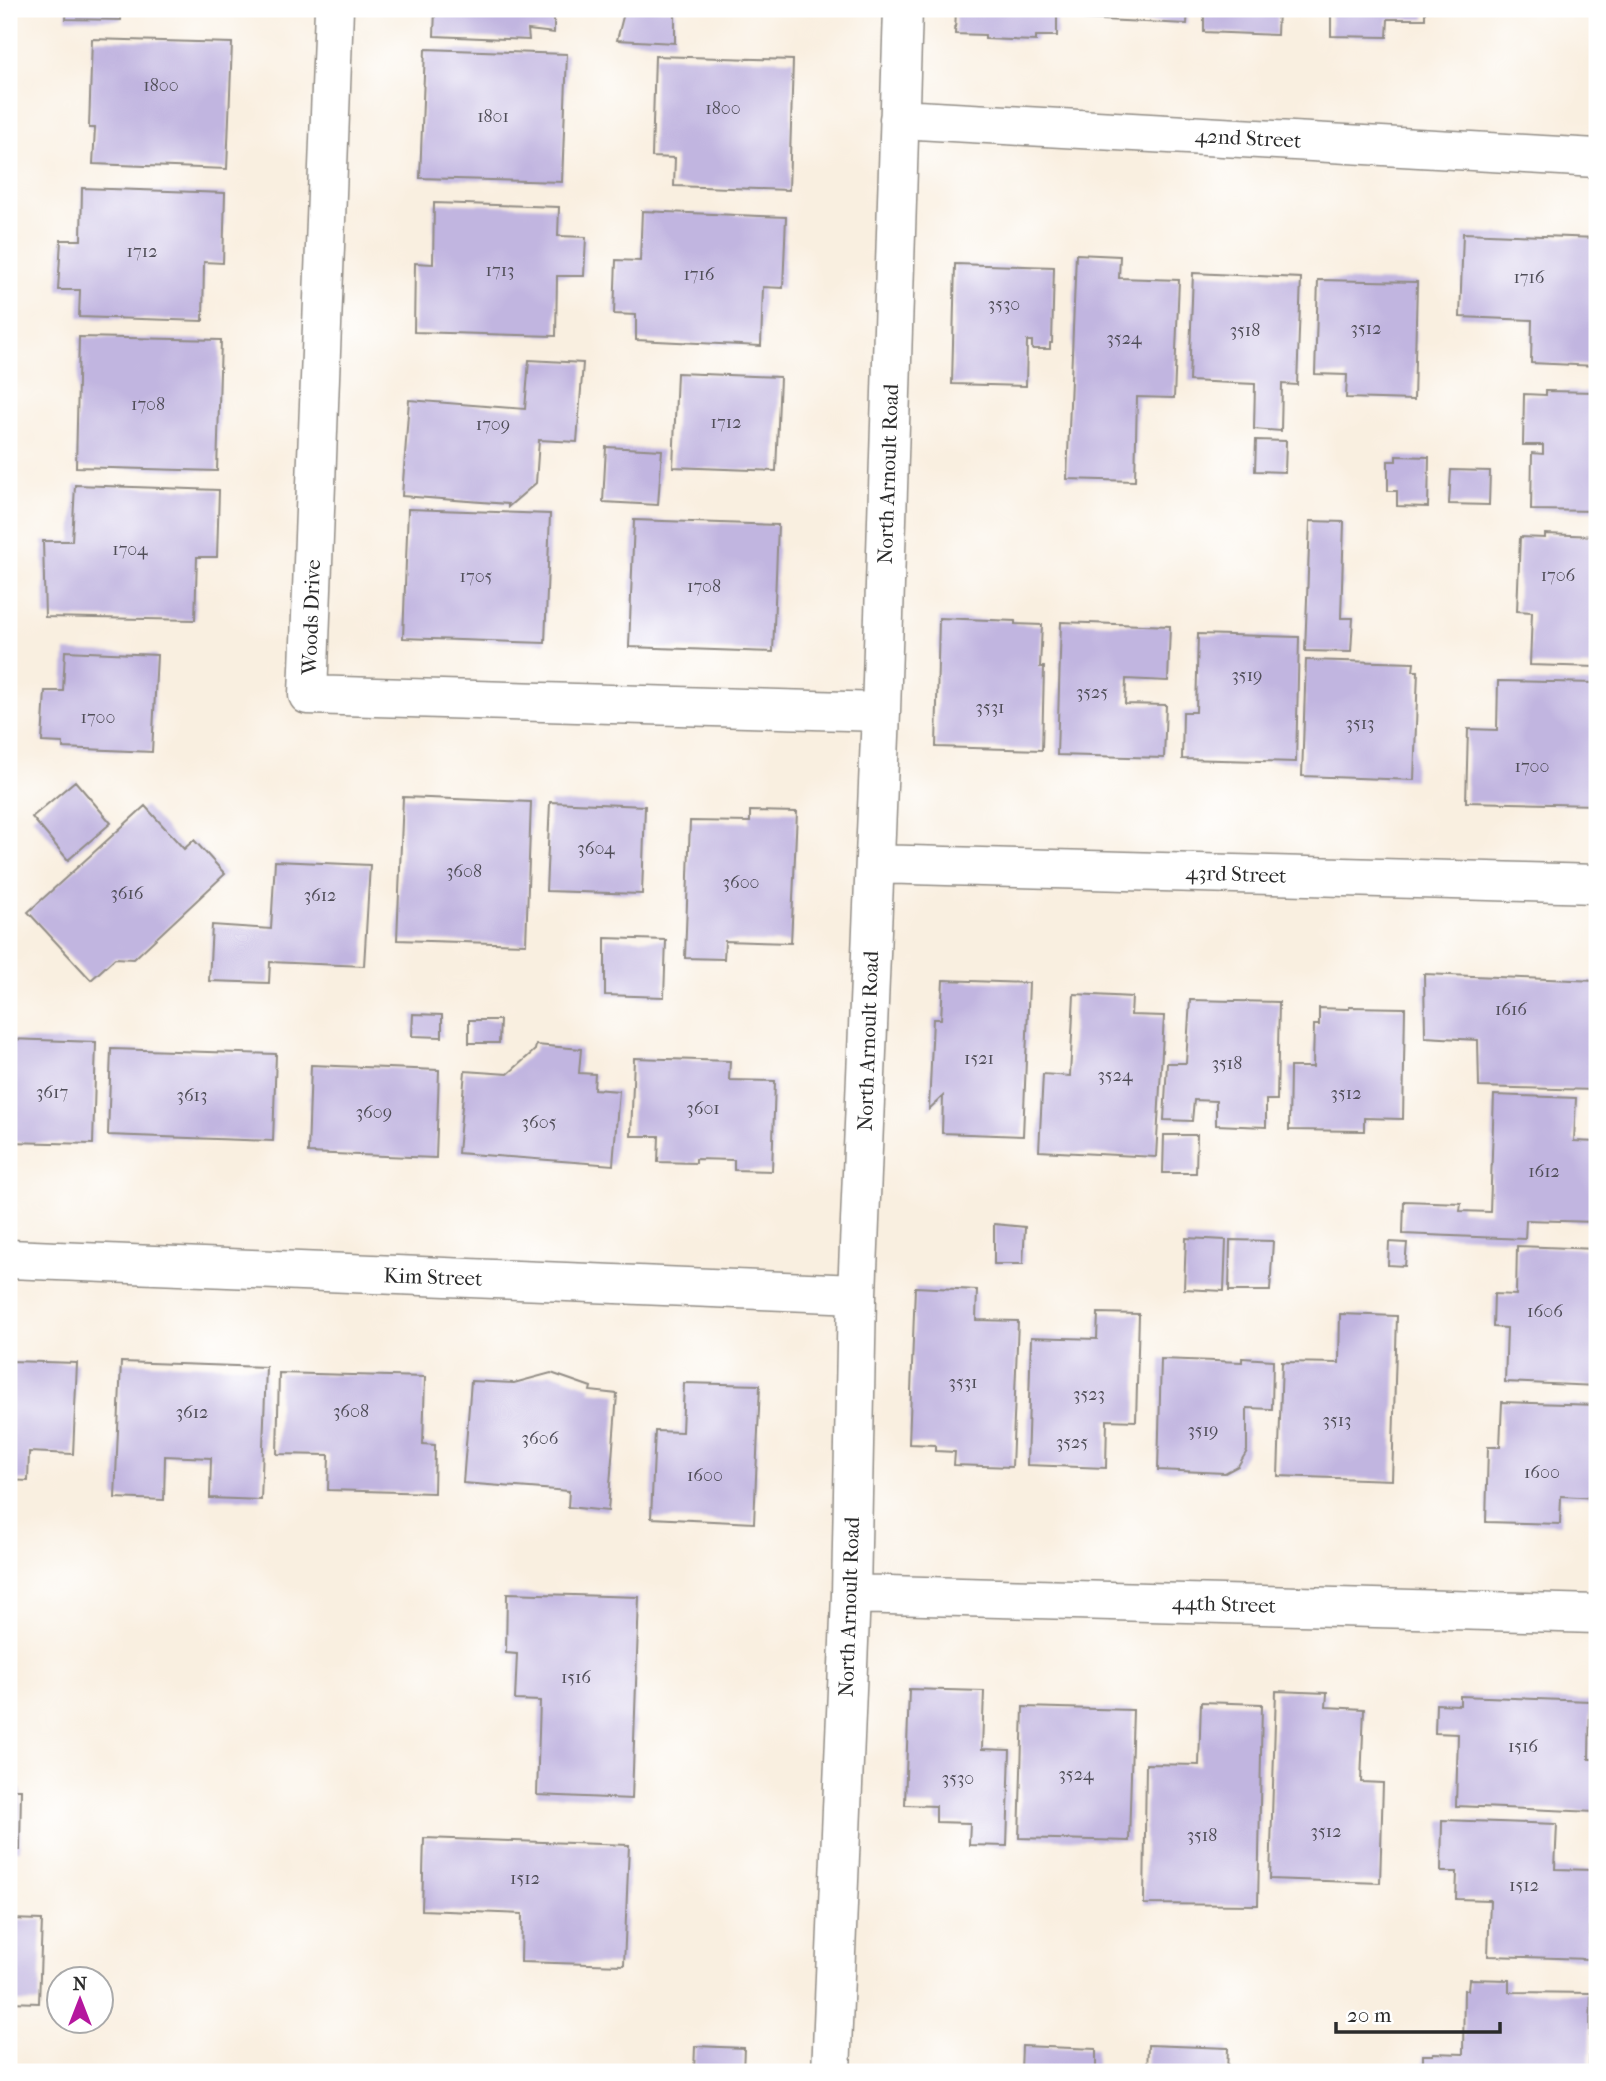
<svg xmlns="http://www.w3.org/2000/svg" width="1606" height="2081" font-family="'IM FELL French Canon',serif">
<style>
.building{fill:#c1b5e0}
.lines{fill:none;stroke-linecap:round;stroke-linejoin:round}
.minor-casing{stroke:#928d86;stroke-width:41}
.minor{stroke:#fff;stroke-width:38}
.labels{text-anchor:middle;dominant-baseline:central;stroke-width:7;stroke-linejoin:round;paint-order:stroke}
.number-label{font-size:18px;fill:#504e58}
.street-label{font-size:21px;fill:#2b2b2b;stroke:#fff}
</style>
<rect width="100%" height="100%" fill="#fff"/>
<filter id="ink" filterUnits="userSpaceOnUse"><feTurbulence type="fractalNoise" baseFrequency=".0143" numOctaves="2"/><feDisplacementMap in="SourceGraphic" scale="14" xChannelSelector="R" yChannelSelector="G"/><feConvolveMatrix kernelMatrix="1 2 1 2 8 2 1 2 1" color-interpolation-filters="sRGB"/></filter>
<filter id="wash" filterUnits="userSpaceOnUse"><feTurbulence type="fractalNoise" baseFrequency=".00686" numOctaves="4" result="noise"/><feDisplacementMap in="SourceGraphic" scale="28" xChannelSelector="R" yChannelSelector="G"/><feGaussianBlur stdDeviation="1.57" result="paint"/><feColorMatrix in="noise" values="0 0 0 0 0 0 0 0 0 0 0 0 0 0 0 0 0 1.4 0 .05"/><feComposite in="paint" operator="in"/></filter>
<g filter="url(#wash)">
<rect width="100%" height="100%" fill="#f9efe0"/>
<g id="blocks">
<path class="building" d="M67,9H121V20L66,19Z
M435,9H554V33L528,30L529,40L434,36Z
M625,9H675V43L617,40Z
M956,9H1057V36H1036V41L985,39V35L955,34Z
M1082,9H1188L1187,24L1082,19Z
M1204,9H1278L1277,35L1204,32Z
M1331,9H1425V19H1388L1387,37L1331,36Z
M92,39L232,43L227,169L93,164L95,128H89Z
M425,49L567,54L562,182L420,178Z
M655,56L793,60L789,190L674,186L675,158L652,157Z
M82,188L225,193L223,263L204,262L203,321L79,317L80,290H58L61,240H81Z
M434,203L559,207L558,236L586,237L584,276H557L556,336L414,332L415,263L433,264Z
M642,211L786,217L783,288L763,287L761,346L636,340V315L614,314L616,260L640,261Z
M1463,233L1597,238V366L1531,363L1532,320L1460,317Z
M1076,254L1120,256L1119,278L1179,280L1174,398L1137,397L1135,481L1067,479Z
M955,264L1054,267L1052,343H1050V349H1032V341H1027L1026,386L952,384Z
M1193,273L1301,278L1297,385L1282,384L1281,431L1254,429L1255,384L1189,381Z
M1318,280L1417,282L1414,400L1346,398L1347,375L1315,374Z
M79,337L221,340L217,471L76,467Z
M529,360L583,363L577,442L539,440L536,483L508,507V504L402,496L409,400L525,409Z
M677,373L780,377L776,471L673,467Z
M1546,391L1597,392V511L1531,510L1532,453L1543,454V445H1523L1524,394L1546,395Z
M1256,440L1286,441L1285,472L1255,471Z
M606,447L662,450L658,505L603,502Z
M1396,456L1429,457L1428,507L1397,506V491H1388V461H1396Z
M1451,470L1490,471L1489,505L1449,504Z
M75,485L219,490L217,557H197L195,620L45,617L43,541H72Z
M408,509L550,514L545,643L403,638Z
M634,520L778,525L773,652L629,647Z
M1310,521L1344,522L1341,618H1353L1351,652L1305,651Z
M1545,534L1597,536V667L1530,665L1532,612L1517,611L1520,537L1545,538Z
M939,618L1015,621V624L1042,625L1040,667H1044L1042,750L936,747Z
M1061,622L1170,626L1168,681L1126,679L1125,704L1166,705L1164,758L1057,755Z
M1198,634L1299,637L1296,762L1182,759L1183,712H1196Z
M65,651L157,655L152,752L63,748V743L42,742L45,691H63Z
M1306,660L1414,663L1413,671H1418L1414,780L1302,776Z
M1498,681L1597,683V805L1466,802L1468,729L1497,730Z
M75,781L111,823L68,860L32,817Z
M403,797L531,802L526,944L397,940Z
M550,802L645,806L642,894L546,891Z
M145,806L184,849L194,840L225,874L134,959L115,958L91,980L28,912Z
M750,811L797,812L791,943L725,941L724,959L685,958L690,821L750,822Z
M275,861L370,865L364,966L270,962L269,983L209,981L212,925L271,929Z
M605,938L666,940L664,997L605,995Z
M1424,974L1597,981V1090L1479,1087L1478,1040L1425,1037Z
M943,980L1029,983L1023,1136L942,1133L943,1096L929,1109L933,1019H941Z
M1074,994L1132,997L1131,1015L1164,1016L1156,1157L1039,1151L1043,1074L1070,1076Z
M1190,1000L1279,1002L1277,1100H1266V1127L1216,1125V1101L1194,1100L1192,1121L1164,1120L1167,1063H1186Z
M1349,1007L1405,1008L1403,1119L1364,1118V1131L1289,1130L1290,1067H1313L1314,1025H1319V1008L1349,1009Z
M413,1014L442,1015V1037L412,1036Z
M469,1020H500L499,1043H469Z
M9,1039L96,1042L93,1144L9,1142Z
M536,1045L581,1049L579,1073L595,1074L594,1089L619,1091L613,1165L458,1153L465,1071L508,1074L535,1050Z
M111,1049L276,1054L273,1141L108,1135Z
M634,1058L730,1061L729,1080L775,1081L772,1171L734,1170V1160L696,1159V1163L658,1162L659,1136H631Z
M311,1065L439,1070L436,1158L308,1153Z
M1494,1095L1576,1098L1574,1141L1597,1142V1222L1526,1220L1525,1239L1403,1234L1404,1201L1461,1203L1460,1211L1490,1212Z
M1164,1135H1197L1196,1173H1163Z
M994,1224L1025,1227L1023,1264H994Z
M1186,1238L1226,1240L1224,1291L1184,1289Z
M1230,1240L1273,1241L1270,1291H1229Z
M1389,1242L1407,1243L1405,1266L1388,1265Z
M1517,1246L1597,1249V1386L1505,1382L1507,1328L1493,1327L1494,1294L1516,1295Z
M915,1287L977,1290L976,1320L1018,1321L1012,1467L954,1465L955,1452L935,1451V1445L909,1444Z
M1098,1313L1139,1314L1136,1421L1107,1420L1106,1468L1027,1465L1031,1337L1097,1339Z
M1340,1314L1397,1316L1392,1480L1278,1476L1282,1362L1339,1363Z
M1242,1358L1273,1360L1272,1409L1247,1408V1451L1238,1466L1225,1473L1158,1470L1161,1359L1242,1362Z
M9,1361L77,1363L73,1454L29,1452L28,1481L9,1480Z
M121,1362L266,1367L261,1500L210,1498L211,1458L165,1456L164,1500L115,1498Z
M279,1373L425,1377L423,1444L435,1445L434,1493L328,1490L329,1455L277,1454Z
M551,1373L591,1387L590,1391L617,1394L608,1511L568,1507L569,1491L463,1483L471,1381L514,1383Z
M684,1383L760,1385L754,1523L651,1518L655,1431L682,1432Z
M1502,1402L1597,1405V1498L1561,1496L1560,1524L1486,1522L1488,1447H1500Z
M507,1593L639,1597L632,1799L537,1795L540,1701L515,1700L517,1654L506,1653Z
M909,1689L984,1691L982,1749L1010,1750L1007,1846L969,1845L970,1823L936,1822V1806L905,1805Z
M1276,1691L1327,1693L1326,1707L1364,1709L1361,1782L1383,1783L1380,1883L1270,1879Z
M1460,1696L1590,1701L1589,1759H1597L1595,1812L1456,1806L1458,1734L1435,1733L1436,1704L1460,1705Z
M1201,1702L1262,1704L1258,1905L1144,1904L1146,1764L1199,1765Z
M1023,1707L1133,1710L1129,1841L1019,1838Z
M9,1789H21L20,1850H9Z
M1442,1820L1557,1824L1555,1869L1593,1870L1589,1959L1488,1956L1490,1900L1456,1899L1457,1872H1441Z
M424,1838L629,1845L624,1965L521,1962L522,1914L422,1910Z
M9,1919L42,1920L39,2003L9,2002Z
M1469,1979L1509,1980V1992L1591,1993L1589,2072H1423V2055H1433V2053L1463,2054L1464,1990H1468Z
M1148,2045L1228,2048L1227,2072H1147Z
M695,2046L744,2048L743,2072H694Z
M1022,2046L1096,2049V2072H1021Z"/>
</g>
</g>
<g filter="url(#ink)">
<use href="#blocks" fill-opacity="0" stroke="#928d86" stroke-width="2"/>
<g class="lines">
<defs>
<path id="minor" d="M334,9L308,695L881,712
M899,119L1597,158
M875,864L1597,884
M9,1259L857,1294
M851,1594L1597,1614
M831,2072L851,1594L857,1294L881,712L903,9"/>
</defs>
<use href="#minor" class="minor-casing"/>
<use href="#minor" class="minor"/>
</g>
</g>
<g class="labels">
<g class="number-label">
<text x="161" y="85">1800</text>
<text x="723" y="108">1800</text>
<text x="493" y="116">1801</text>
<text x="142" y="251">1712</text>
<text x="500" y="270">1713</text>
<text x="699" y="274">1716</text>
<text x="1529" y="277">1716</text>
<text x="1004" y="304">3530</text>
<text x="1366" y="328">3512</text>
<text x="1245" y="330">3518</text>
<text x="1124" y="338">3524</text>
<text x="148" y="404">1708</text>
<text x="726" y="422">1712</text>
<text x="493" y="424">1709</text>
<text x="130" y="549">1704</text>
<text x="1558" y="575">1706</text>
<text x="476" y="576">1705</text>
<text x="704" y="586">1708</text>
<text x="1247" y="675">3519</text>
<text x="1092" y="692">3525</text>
<text x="990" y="707">3531</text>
<text x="98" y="717">1700</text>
<text x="1360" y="723">3513</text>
<text x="1532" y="766">1700</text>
<text x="596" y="848">3604</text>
<text x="464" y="871">3608</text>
<text x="741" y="882">3600</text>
<text x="127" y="893">3616</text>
<text x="320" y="895">3612</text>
<text x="1511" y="1009">1616</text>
<text x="979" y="1058">1521</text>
<text x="1227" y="1063">3518</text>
<text x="1115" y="1075">3524</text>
<text x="52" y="1092">3617</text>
<text x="1346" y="1093">3512</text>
<text x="192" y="1095">3613</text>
<text x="703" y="1108">3601</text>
<text x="374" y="1112">3609</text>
<text x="539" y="1122">3605</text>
<text x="1544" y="1171">1612</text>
<text x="1545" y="1311">1606</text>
<text x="963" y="1382">3531</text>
<text x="1089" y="1394">3523</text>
<text x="351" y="1411">3608</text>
<text x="192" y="1412">3612</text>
<text x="1337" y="1420">3513</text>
<text x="1203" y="1430">3519</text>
<text x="540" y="1438">3606</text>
<text x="1072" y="1442">3525</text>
<text x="1542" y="1472">1600</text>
<text x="705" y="1475">1600</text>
<text x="576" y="1677">1516</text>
<text x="1523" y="1746">1516</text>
<text x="1076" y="1774">3524</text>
<text x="958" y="1778">3530</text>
<text x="1326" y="1831">3512</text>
<text x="1202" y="1835">3518</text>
<text x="525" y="1878">1512</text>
<text x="1524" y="1885">1512</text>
</g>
<g class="street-label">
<text transform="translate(1248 138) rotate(3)">42nd Street</text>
<text transform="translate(888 474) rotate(-88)">North Arnoult Road</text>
<text transform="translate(311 617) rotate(-88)">Woods Drive</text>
<text transform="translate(1236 874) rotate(2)">43rd Street</text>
<text transform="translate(868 1041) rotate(-88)">North Arnoult Road</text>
<text transform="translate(433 1277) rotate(2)">Kim Street</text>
<text transform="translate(1224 1604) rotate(2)">44th Street</text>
<text transform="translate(849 1607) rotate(-88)">North Arnoult Road</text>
</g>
</g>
<rect width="1606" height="2081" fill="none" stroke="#fff" stroke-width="35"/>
<g transform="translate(80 2000)"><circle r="33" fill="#ffffff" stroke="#aaaaaa" stroke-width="2"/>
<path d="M0-5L12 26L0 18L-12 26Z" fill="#b5179e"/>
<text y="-10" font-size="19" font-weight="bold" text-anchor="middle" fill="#2b2b2b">N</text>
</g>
<path d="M1336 2022v10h164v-10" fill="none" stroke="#2b2b2b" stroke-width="3.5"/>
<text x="1347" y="2022" font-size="21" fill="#2b2b2b" stroke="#ffffff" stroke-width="5" paint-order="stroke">20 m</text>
</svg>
